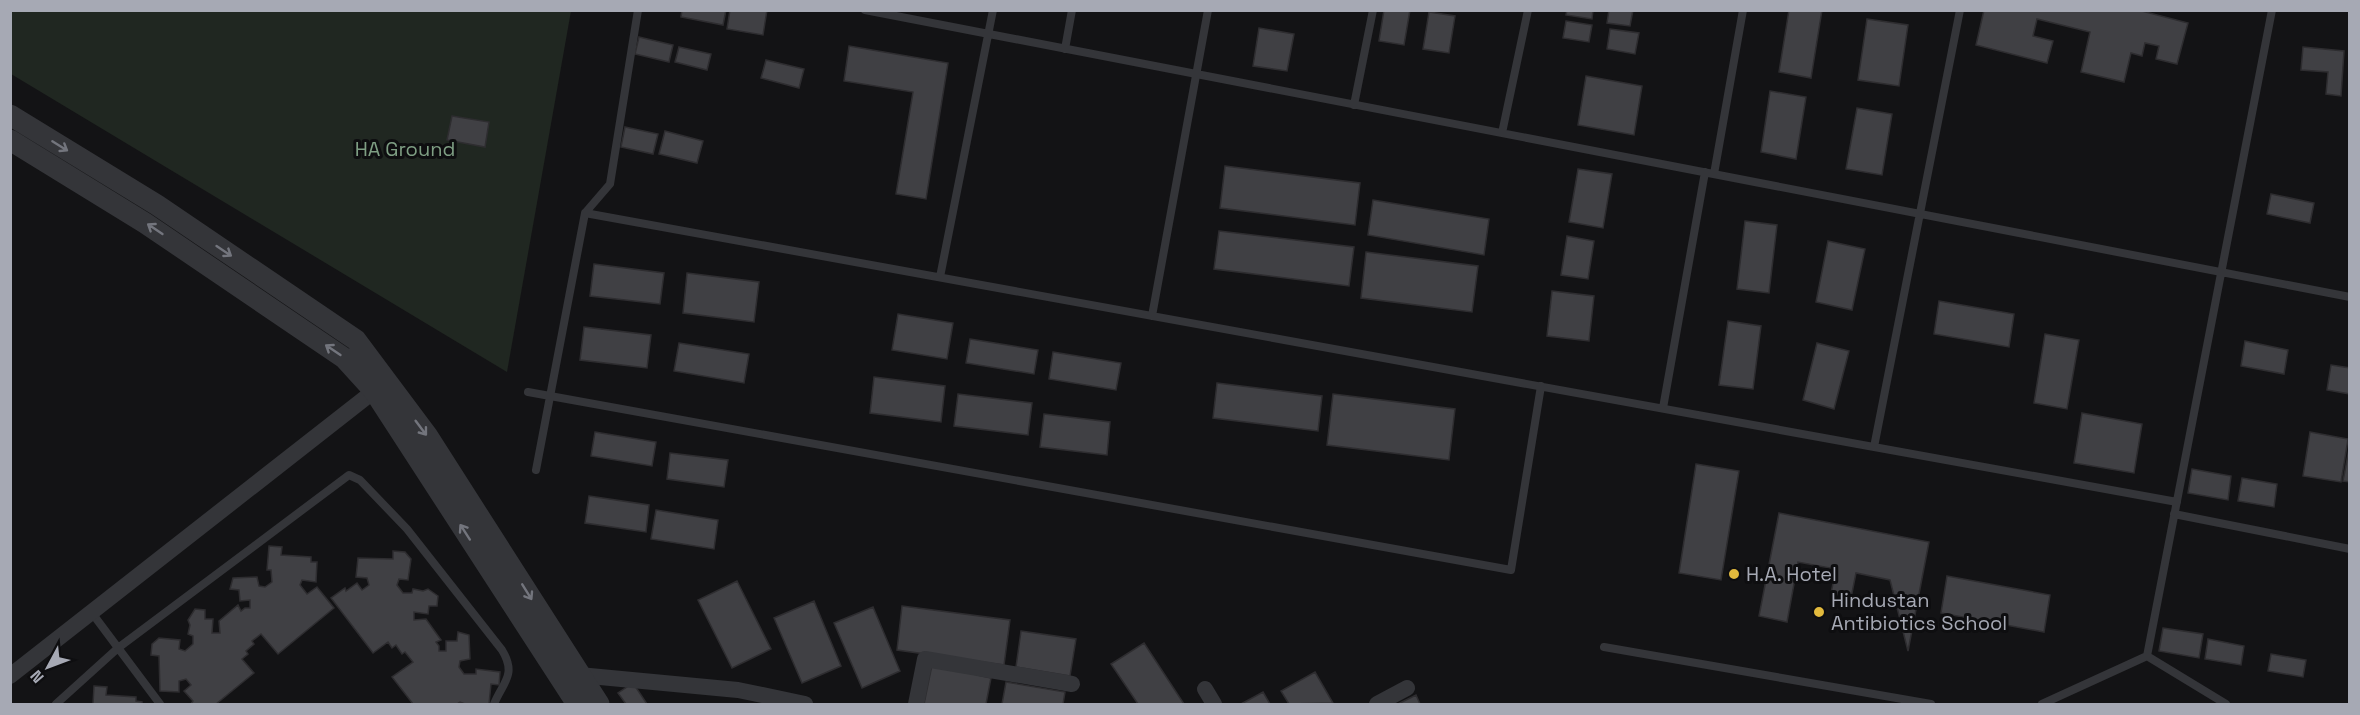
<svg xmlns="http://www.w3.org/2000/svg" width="2360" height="715" font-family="'Space Grotesk',sans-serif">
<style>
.green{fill:#202721}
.building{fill:#404044;stroke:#2e2d30;stroke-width:1.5}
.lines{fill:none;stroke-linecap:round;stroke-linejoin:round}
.service{stroke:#343539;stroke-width:8}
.minor{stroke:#343539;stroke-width:16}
.tertiary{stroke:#343539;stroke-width:21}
.oneway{stroke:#73757d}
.poi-dot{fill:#e3ba3d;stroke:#0e0e10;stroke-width:2}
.labels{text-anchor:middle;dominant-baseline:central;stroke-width:6;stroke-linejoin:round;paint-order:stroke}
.park-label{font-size:20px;fill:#7e9e83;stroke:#0e0e10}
.poi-label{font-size:20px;fill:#a6a9b4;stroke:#0e0e10;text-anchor:start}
</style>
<rect width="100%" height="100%" fill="#131315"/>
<path class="green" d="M10,11H571L507,372L11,74Z"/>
<path class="building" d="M682,10H726L723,25L681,17Z
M730,10H767L763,35L727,29Z
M1384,10H1410L1404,45L1379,41Z
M1567,10H1593L1592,19L1566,15Z
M1609,10H1633L1630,26L1607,23Z
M1789,10H1822L1811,78L1779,72Z
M1984,10H2138L2188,23L2177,64L2156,59L2159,46L2145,43L2142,56L2131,53L2124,82L2081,72L2090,32L2037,19L2033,36L2053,41L2047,63L1976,45Z
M1429,12L1455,16L1449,53L1423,49Z
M1867,19L1908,25L1899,86L1858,80Z
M1566,21L1592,25L1589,42L1563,38Z
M1259,28L1294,34L1287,71L1253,66Z
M1610,29L1639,33L1635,54L1607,49Z
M639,37L673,45L669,62L635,54Z
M849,46L948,63L926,199L896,194L913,92L844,81Z
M679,47L711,54L707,70L675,62Z
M2303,47L2344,51L2341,96L2326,94L2328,72L2301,70Z
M766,60L804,69L799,88L761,78Z
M1586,76L1642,86L1634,135L1578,125Z
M1770,91L1806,97L1796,159L1761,152Z
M1857,108L1892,114L1882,175L1846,169Z
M452,116L489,122L485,147L447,140Z
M625,127L658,134L653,154L621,147Z
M665,131L703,141L697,163L659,154Z
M1225,166L1360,183L1355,225L1220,208Z
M1578,169L1612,174L1603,228L1569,222Z
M2271,194L2314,203L2310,223L2267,214Z
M1373,200L1489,219L1484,255L1368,235Z
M1745,221L1777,225L1769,293L1737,289Z
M1219,231L1354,247L1349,286L1214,269Z
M1567,236L1594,241L1588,279L1561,275Z
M1828,241L1865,249L1852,310L1816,302Z
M1366,252L1478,266L1472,312L1361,298Z
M594,264L664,273L660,304L590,296Z
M687,273L759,282L754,322L683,313Z
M1552,291L1594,296L1589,341L1547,336Z
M1939,301L2014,314L2009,347L1934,334Z
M898,314L953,323L947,359L892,350Z
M1728,321L1761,326L1753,389L1719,385Z
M584,327L651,335L647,368L580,360Z
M2045,334L2079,340L2067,409L2034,403Z
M970,339L1038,350L1034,374L966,363Z
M2245,341L2288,350L2284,374L2241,366Z
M679,343L749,354L744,383L674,371Z
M1817,343L1849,351L1834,409L1803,400Z
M1053,352L1121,363L1116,390L1049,379Z
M2331,365L2350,368V394L2327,390Z
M874,377L945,386L941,422L870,413Z
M1217,383L1322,396L1318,431L1213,418Z
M958,394L1032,403L1028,435L954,426Z
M1333,394L1455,409L1449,460L1327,445Z
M2082,413L2142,424L2134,473L2074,463Z
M1044,414L1110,422L1107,455L1040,447Z
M595,432L656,442L652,466L591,456Z
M2310,432L2348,439L2341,482L2303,476Z
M2350,444V482L2343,481Z
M670,453L728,460L724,487L667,479Z
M1696,464L1739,471L1721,580L1679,573Z
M2192,469L2231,476L2228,500L2188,493Z
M2242,478L2277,484L2274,507L2238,501Z
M589,496L649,505L646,532L585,523Z
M656,510L718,520L714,549L651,539Z
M1779,513L1929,542L1908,651L1890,580L1856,573L1851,598L1831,593L1836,569L1798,562L1787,622L1759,616Z
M269,546L282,547L281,555L311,557V562H317L316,582L302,580L300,585L307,594L317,587L334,608L278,654L261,634L252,641L254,644L246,651L248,654L242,659L254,673L216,704H191L193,701L184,691L191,685L186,679L179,681V692L160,691L159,656L151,655L152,644L159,638L180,640L179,649L185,651L193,644V636L188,634L190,625L188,620L195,609L205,610V619H213L212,633H220L219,621L238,605L241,611L245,608H250V600L240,601L239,590L230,589L233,578L257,577L259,586L265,587L272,582L271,570H267Z
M393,551L405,552L411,559L408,580L399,579L397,585L403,593H412L413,589L423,591L428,589L438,596L437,606H429L428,614L414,612V620L426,619L441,640L436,642L439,646V651H446V641H457L458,632L469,635L470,659L460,661L459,667L464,674H476V669L500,672L499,685L491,684L489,704H465L460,702L457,704H413L392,677L413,662L405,652L402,654L396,645L392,648L388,642L373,653L331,598L345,588L346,591L357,583L362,590L369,585L367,578L356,577L358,558L393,559Z
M1947,576L2050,595L2044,632L1941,613Z
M737,581L771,649L732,668L698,600Z
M814,601L841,666L802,683L774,618Z
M902,606L1010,620L1004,665L897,650Z
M873,607L900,671L862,688L834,623Z
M2163,628L2203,634L2199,658L2159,651Z
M1021,631L1076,639L1070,676L1016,667Z
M2208,639L2244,646L2241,665L2205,659Z
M1144,643L1184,704H1138L1111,664Z
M2271,654L2306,660L2303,677L2268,671Z
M932,665L991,678L986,704H924Z
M1315,672L1333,703L1289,704L1281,691Z
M1006,682L1065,692L1063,704H1002Z
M633,683L647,704H626L618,693Z
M94,686L107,687L106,695L136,697V701L142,702V704H93Z
M1263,692L1270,704H1241Z
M1416,695L1420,704H1398Z"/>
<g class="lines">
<path class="service" d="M865,10L2350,297
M1065,49L1072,10
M1354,105L1373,10
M1502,133L1528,10
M1714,174L1743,10
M585,213L2177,502
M940,277L993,10
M1152,316L1208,10
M528,392L1511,570L1541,386
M1663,408L1705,172
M1874,447L1960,10
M536,470L585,213L610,184L638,10
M2174,514L2350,549
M92,613L160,704
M1604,647L1931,704
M2147,656L2272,10
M2147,656L2226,704
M56,704L118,648L349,475L360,480L407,529L502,650C517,675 503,682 494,704
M2042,704L2147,656"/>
<path class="minor" d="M10,676L383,384
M572,679L579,675L738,690L805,704
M1205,689L1214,704
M916,704L925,659L1072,684
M1377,704L1407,688"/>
<path class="tertiary" d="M10,115L157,205L356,340L427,435L599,704
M10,140L145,223L344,358L374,391L577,704"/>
</g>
<defs><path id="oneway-shaft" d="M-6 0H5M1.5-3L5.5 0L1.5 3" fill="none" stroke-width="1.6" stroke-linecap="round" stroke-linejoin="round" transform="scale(1.5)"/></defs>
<g class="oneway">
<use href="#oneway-shaft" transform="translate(60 146) rotate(32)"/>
<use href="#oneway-shaft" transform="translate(155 229) rotate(-146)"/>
<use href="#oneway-shaft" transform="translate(224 251) rotate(34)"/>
<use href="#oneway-shaft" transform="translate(333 350) rotate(-146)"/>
<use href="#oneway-shaft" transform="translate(421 428) rotate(53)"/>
<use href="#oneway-shaft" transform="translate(465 532) rotate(-123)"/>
<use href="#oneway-shaft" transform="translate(527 592) rotate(58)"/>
</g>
<g class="poi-dot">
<circle cx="1734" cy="574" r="6"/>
<circle cx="1819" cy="612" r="6"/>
</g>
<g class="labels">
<g class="park-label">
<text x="405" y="149">HA Ground</text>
</g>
<g class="poi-label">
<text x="1746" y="574">H.A. Hotel</text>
<text x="1831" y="600">Hindustan<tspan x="1831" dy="23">Antibiotics School</tspan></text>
</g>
</g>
<rect width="2360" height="715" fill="none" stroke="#a6a9b4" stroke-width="24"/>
<g transform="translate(48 667) rotate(229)" stroke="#0e0e10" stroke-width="4.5" paint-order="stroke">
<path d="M0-4.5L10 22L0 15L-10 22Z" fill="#a6a9b4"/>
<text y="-9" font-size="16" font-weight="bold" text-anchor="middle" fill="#a6a9b4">N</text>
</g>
</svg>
